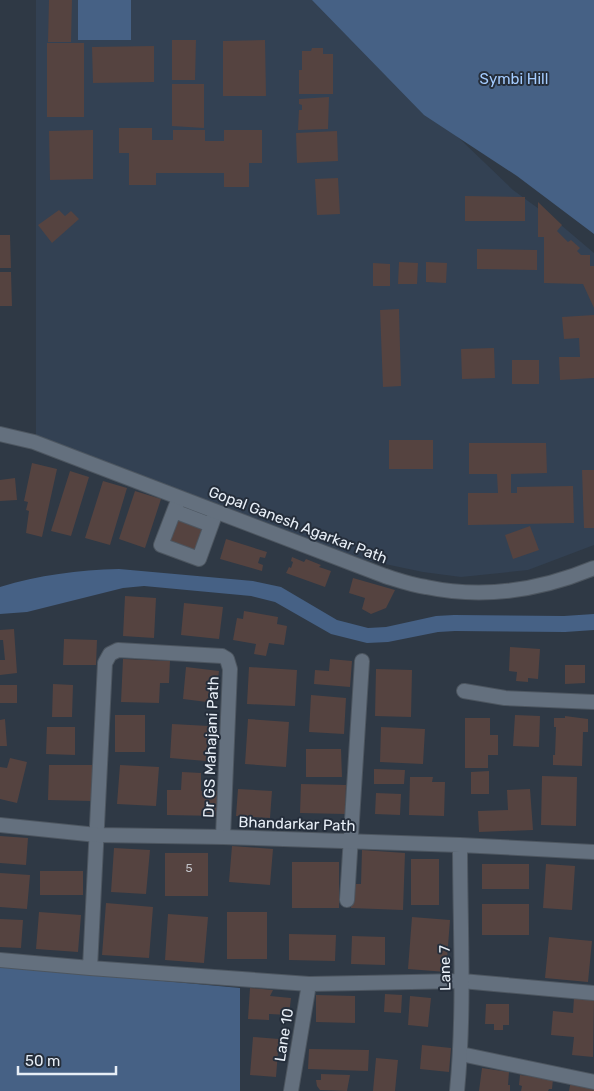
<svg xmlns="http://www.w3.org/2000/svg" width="594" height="1091" font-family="Rubik,sans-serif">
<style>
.built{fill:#334153}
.green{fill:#466185}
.building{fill:#554340}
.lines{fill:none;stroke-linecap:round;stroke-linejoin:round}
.minor-casing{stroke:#4d5660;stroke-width:16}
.tertiary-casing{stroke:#4d5660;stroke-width:16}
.minor{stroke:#64707e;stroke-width:14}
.tertiary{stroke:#64707e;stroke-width:14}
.labels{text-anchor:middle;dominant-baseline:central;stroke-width:4;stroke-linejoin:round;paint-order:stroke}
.number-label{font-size:12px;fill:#c2c3c8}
.park-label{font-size:15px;fill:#a5ccff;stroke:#252e3b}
.street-label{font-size:15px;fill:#e7eef6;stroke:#252e3b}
</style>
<rect width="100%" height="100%" fill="#2f3945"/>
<path class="built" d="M36,0H315L513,190L561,225L594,253V545L528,570L461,577L423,572L342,555L36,440Z"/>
<path class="green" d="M78,0H131V40H78Z
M312,0H594V234L517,176L424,115Z
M119,569L253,581L281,587L337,620L368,628L386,627L436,616L454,615L564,616L594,614V630L565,632L455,631L438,632L388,642L367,643L331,634L275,602L251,596L144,586L123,588L27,612L0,614V587C39,575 78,570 119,569Z
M0,966L240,988V1091H0Z"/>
<path class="building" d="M49,0H72L71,42H48Z
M172,40H196L195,80H172Z
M265,40L266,96H223V41Z
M47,43H84V117H47Z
M154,46V82L93,83L92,47Z
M312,48H323V54H333V94H299V70H302V51H311Z
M172,84H204V128L172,126Z
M329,97L328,129L298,130L299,110H302V105L299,104V99Z
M119,128H152V140H173V130H205V141H224V130H262V163H249V187H224V173H156V185H129V153H119Z
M93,130V179L50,180L49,131Z
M337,131L338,161L297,163L296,133Z
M338,178L340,214L317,215L315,179Z
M465,196L525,197V221H465Z
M538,202L562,225L557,231L568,242L571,240L580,248L577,251L581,255H590V266H594V308L583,284L544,283V237H538Z
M59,210L65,216L71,211L79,219L52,243L38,225Z
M0,235H10L11,268H0Z
M477,249L537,250V270L477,269Z
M399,262L418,263L417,284H398Z
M426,262L447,263L446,283L426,282Z
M373,263L390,264V286H373Z
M0,272H11L12,306H0Z
M399,309L401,386L383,387L380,310Z
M594,315V378L560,380L559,357H580L579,338L564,339L562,317Z
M494,348L495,378L462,379L461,349Z
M512,360H539V384H512Z
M389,440H433V469H389Z
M469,443H546L547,473L511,474V493H517V487L573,486L574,523L468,525V493H498L497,474H469Z
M32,463L57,469L42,537L26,533L29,511L26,510L28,502L24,501Z
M582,470H594V528H584Z
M70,471L89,477L71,536L51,531Z
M15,478L17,500L0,501V480Z
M103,481L127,488L110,545L85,538Z
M135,491L161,499L145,548L119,539Z
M174,514L206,530L197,556L163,543Z
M530,526L539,550L513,559L505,535Z
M226,539L267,552L265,558L260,557L258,563L263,565L262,571L220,559Z
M292,557L304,562L306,559L321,565L319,567L331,571L325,587L286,573L289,567L291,568L293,562L291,561Z
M353,578L395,590L386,608L371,614L362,609L365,598L349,593Z
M125,596L156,598L154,638L123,636Z
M184,603L223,607L219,639L181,635Z
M244,611L278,617L277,624L287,626L284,645L269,643L266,656L254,654L256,644L233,640L237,618L243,619Z
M14,629L17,673L0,675V660H5L3,640H0V630Z
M64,639L97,640L96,665H63Z
M510,647L540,649L538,679L528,678V682L516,681L517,672L509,671Z
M123,659L170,661L169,683H160L159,703L121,702Z
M330,659L352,661L350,687L314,684L315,670L329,671Z
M565,665H585V683L565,684Z
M186,667L219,671L215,703L183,699Z
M249,667L297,670L295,706L247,704Z
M376,669L412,670L411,717L375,716Z
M53,684L73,685L72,717H52Z
M0,685H17V703H0Z
M311,695L346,698L344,734L309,732Z
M115,715H145V752H115Z
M515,715L540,716L539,747L513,746Z
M565,716L588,719V732H583L582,766L553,765V755H555L556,727H554V718H565Z
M465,718H490V735H498V755H488V768H465Z
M5,719L7,746H0V720Z
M248,719L289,722L286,767L245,764Z
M172,724L209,726L206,761L170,758Z
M47,727H75V755L46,754Z
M381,727L425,729L423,764L380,762Z
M306,749H341L342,777H306Z
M10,758L27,762L17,803L0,799V767L7,768Z
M49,765H93L92,801L48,800Z
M120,765L159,767L156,806L117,804Z
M374,769L405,770L404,784H374Z
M489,771V794H471V772Z
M182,772L201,773V791H219L218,816L167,815V790H181Z
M542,776L577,777L576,826L541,825Z
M410,777H433L432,782H445L444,816L409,815Z
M301,784L346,785L345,814L300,813Z
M238,789L272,791L270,818L236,816Z
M530,789L533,830L479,832L478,811L508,810L507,790Z
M376,793L401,794L400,815L375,814Z
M0,836L28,838L26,865L0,863Z
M232,846L273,849L270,885L229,882Z
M114,848L150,850L146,894L111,892Z
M362,850L405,853L403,910L351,908L352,884H361Z
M165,853H208V896H165Z
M411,859H439V905H411Z
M292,862H339V908H292Z
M482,864H529V889H482Z
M546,864L575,866L572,910L543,908Z
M40,871H83V895H40Z
M0,873L30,875L27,909L0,907Z
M106,903L153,907L149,958L102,955Z
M482,904H529V935H482Z
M39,912L81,915L78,952L36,949Z
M227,912H267V959H227Z
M168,914L208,917L204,963L165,960Z
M412,917L450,920L446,972L408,969Z
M0,919L23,920L21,948L0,947Z
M289,934L336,935L335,961L289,960Z
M352,936L385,937V965L351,964Z
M549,937L592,941L588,982L545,978Z
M250,988L273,990L270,996L291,998L289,1015L269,1014V1020L248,1019Z
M385,994L402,995L401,1013L384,1012Z
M316,995L355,996V1023L316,1022Z
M410,996L431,998L428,1027L408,1025Z
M574,998L594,999L593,1057L572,1055L574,1037L551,1035L553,1011L573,1013Z
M486,1004H509V1025H503V1030H494V1024H485Z
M253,1037L279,1039L276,1077L250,1075Z
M422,1045L451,1048L449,1072L420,1069Z
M309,1049L369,1050L368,1071L308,1069Z
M376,1058L398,1060L395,1091H373Z
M482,1068L509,1072L508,1085H510V1091H479Z
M321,1074L350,1075L347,1091L320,1090L317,1086L316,1080H321Z
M520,1075L553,1079L552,1089H549L548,1091H521L522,1086L519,1085Z
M571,1080L594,1084V1091H569Z"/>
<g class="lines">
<defs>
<path id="minor" d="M179,498L161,545L199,559L216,512
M174,511L211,525
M464,691L505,698L594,702
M347,900L362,661
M0,960L90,968L309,984L462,981L594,993
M90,968L105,663L110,654L118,650L222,656L227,659L230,669L223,837
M461,1054L594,1082
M291,1091L309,984"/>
<path id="tertiary" d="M0,434L34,442L385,576C398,580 412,585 426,587C483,599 541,590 594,568
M0,825L97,835L223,837L460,845L594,852
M457,1091C465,1009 460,927 460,845"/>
</defs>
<use href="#minor" class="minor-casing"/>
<use href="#tertiary" class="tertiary-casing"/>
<use href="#minor" class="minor"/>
<use href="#tertiary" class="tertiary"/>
</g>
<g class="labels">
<g class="number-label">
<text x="189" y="868">5</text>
</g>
<g class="park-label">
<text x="514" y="79">Symbi Hill</text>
</g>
<g class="street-label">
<text transform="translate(298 525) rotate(21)">Gopal Ganesh Agarkar Path</text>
<text transform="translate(211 747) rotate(-88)">Dr GS Mahajani Path</text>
<text transform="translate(297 824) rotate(2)">Bhandarkar Path</text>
<text transform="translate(445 968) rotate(-91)">Lane 7</text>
<text transform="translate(284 1035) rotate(-81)">Lane 10</text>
</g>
</g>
<path d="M18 1066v8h98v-8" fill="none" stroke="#e7eef6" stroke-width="2.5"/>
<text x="25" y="1066" font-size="15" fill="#e7eef6" stroke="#252e3b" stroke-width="4" paint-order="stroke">50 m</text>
</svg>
